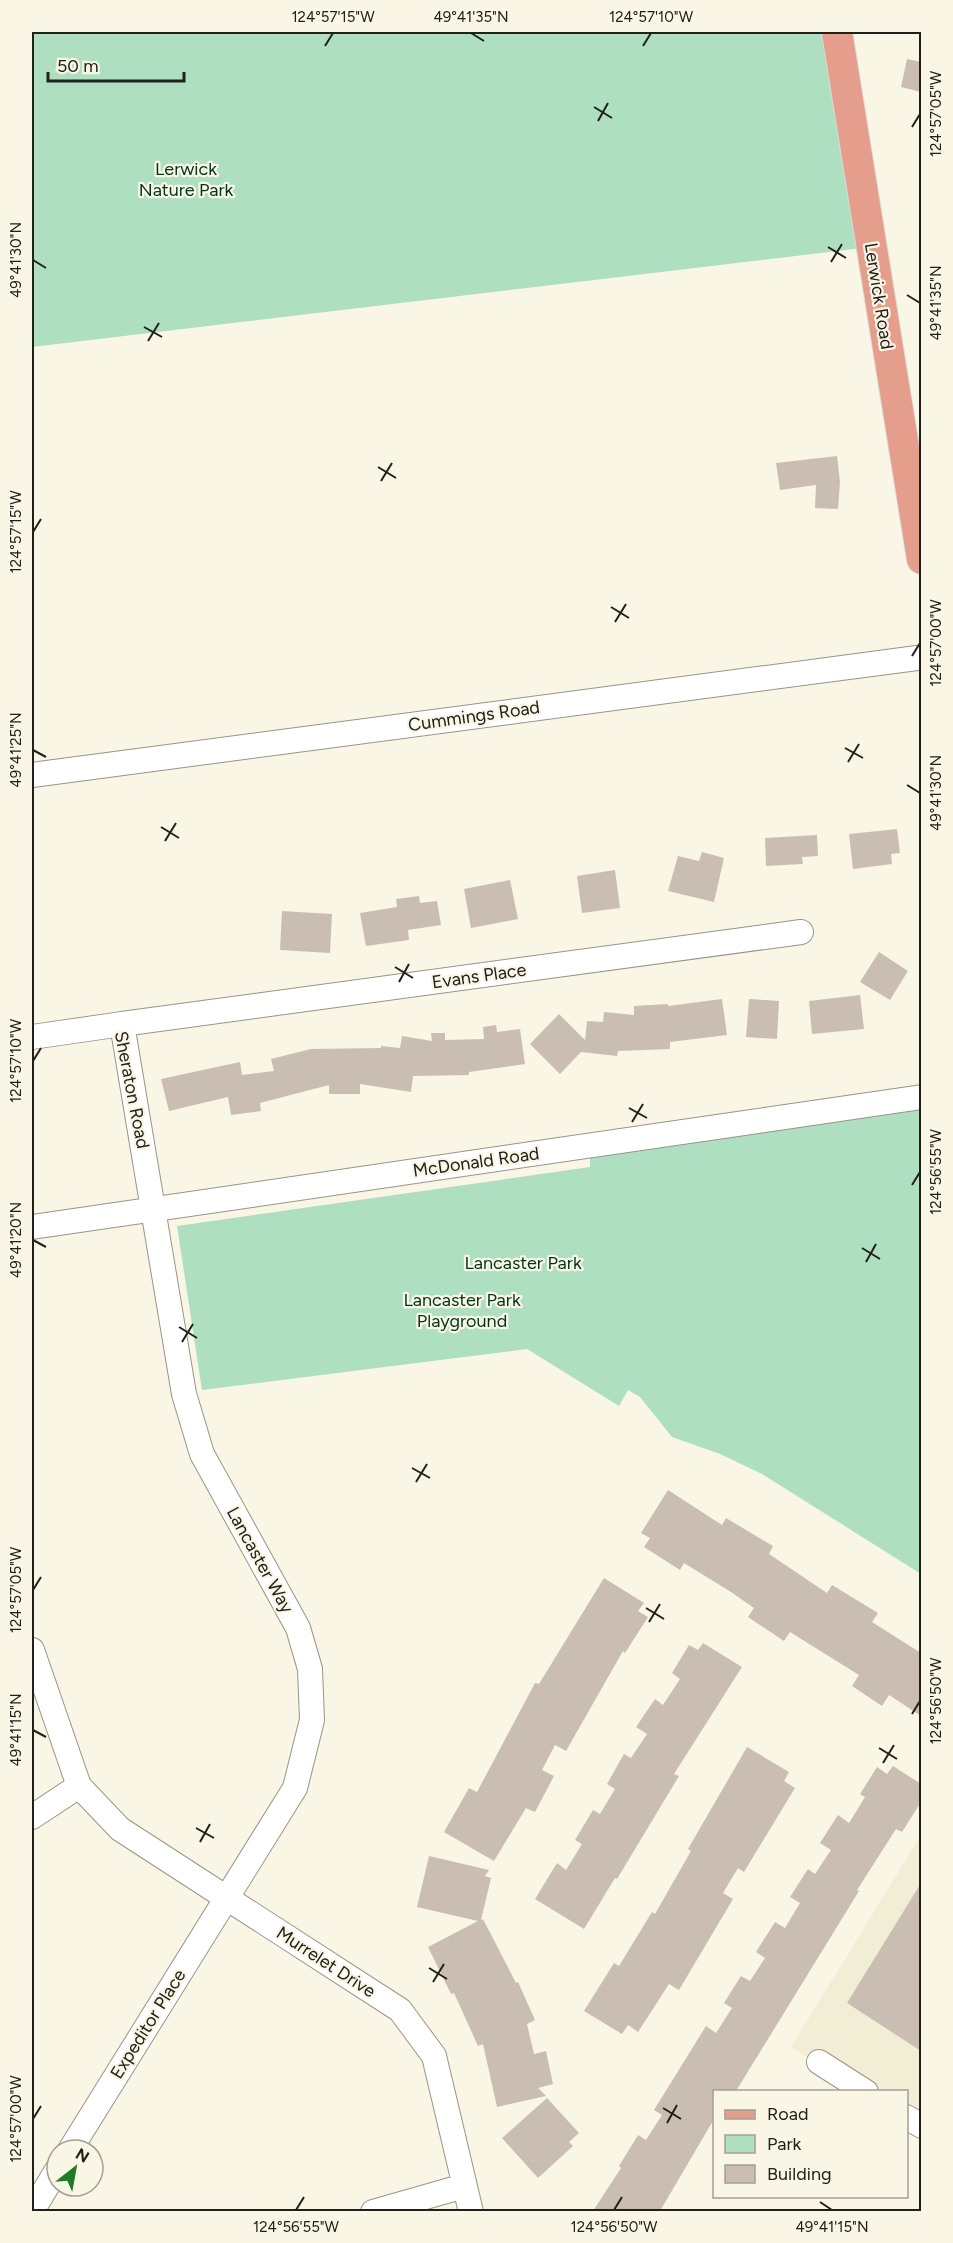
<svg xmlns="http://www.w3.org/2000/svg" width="953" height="2243" font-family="Figtree,sans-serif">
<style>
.built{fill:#f2edd5}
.green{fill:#afdfc1}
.building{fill:#cabeb2}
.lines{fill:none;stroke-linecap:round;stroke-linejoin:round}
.minor-casing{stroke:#989586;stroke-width:26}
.major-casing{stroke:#dbdbda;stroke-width:32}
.minor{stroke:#fff;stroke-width:24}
.major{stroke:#e59e8c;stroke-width:30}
.ticks{fill:none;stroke:#21201a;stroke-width:2}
.labels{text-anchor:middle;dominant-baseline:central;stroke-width:4.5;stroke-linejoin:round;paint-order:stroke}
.park-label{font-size:18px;fill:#00351c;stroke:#f9f6e6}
.street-label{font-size:18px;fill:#21201a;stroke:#f9f6e6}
.neatline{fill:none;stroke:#21201a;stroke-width:2}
.ticks-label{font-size:15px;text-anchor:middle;fill:#21201a}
</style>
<rect width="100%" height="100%" fill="#f9f6e6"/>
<path class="built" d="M921,1835V2126L907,2117L906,2092L866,2091L791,2047Z"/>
<path class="green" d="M32,32H837L871,247L32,347Z
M921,1097V1574L762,1474L720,1454L672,1437L640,1397L628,1390L619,1406L527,1349L202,1390L177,1226L590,1167V1146Z"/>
<path class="building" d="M907,59L921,62V92L901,87Z
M837,456L840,482L838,509L815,508L816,485L780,490L776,463Z
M897,829L900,853L891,854L892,864L853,869L849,834Z
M817,835L818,856L802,857L803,864L766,866L765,838Z
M702,852L724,858L714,902L668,891L678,856L699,861Z
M615,870L620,908L582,913L577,876Z
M510,880L518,919L471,928L464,889Z
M419,896L420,903L437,901L441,925L408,930L409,940L366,946L360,913L397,907L396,899Z
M282,911L332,914L330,953L280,950Z
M879,952L908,971L890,1000L860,982Z
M860,995L864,1029L812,1034L809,1001Z
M722,999L727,1035L670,1042V1049L618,1051L617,1056L581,1052L560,1074L530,1044L559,1014L585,1040L587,1021L603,1022L604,1012L634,1015V1006L668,1004V1006Z
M749,999L779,1001L777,1039L746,1037Z
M496,1025L497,1032L520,1029L525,1064L469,1072V1075L413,1076L411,1092L360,1084V1094H329V1085L260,1103L261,1111L231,1115L228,1097L169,1111L161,1079L240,1062L242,1075L274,1071L271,1059L311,1049L381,1048V1046L400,1048L402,1036L432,1041L431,1033H445V1040L484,1039L483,1027Z
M668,1490L722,1525L726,1518L773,1546L769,1554L827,1593L832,1585L878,1613L872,1622L921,1653V1716L889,1695L882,1706L852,1686L859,1675L790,1632L784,1641L748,1617L754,1608L731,1592L684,1563L680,1570L644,1547L650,1538L641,1533Z
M604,1578L644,1603L638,1611L648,1617L625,1653L623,1651L566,1751L555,1745L542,1770L554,1776L535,1812L526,1808L494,1861L444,1832L469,1788L477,1792L535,1683L539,1684Z
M703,1643L742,1667L674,1774L679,1776L617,1879L615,1878L584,1929L535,1899L557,1863L566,1870L582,1844L575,1840L593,1810L600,1814L615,1789L607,1784L624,1754L631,1758L647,1734L636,1727L655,1699L663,1705L680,1679L672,1673L689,1645L698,1650Z
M747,1747L789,1772L784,1781L795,1788L744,1872L738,1868L723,1893L733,1899L679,1990L669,1984L638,2032L628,2025L622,2034L584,2011L614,1963L619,1966L652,1912L655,1914L691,1851L688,1849Z
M893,1766L921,1784V1802L902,1832L896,1829L857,1890L859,1891L736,2091H714V2119L660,2211H593L621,2168L619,2166L638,2135L646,2140L662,2115L654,2110L706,2026L716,2033L732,2008L724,2003L741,1976L750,1981L765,1958L756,1952L775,1922L785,1928L800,1903L790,1897L808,1869L815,1874L831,1850L820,1843L838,1815L849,1823L865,1797L860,1794L877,1767L887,1774Z
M429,1856L489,1870L485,1876L491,1878L481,1920L483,1919L516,1983L518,1982L535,2020L527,2024L534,2054L546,2051L553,2084L538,2088L546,2096L497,2107L483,2044L478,2046L454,1993L451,1994L428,1947L478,1921L417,1907Z
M921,1883V2051L847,2003Z
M547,2098L579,2133L569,2142L573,2146L538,2178L502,2138Z"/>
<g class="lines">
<defs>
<path id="minor" d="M32,775L917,658
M122,1024L801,932
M32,1037L122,1024L184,1394L202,1454L298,1628L310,1669L312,1720L295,1788L70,2150
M32,1227L922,1097
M32,1650L79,1786L120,1829L400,2010L434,2056L471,2212
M32,1817L79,1786
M819,2062L866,2092
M906,2117L922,2126
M32,2211L57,2170
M373,2212L464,2186"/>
<path id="major" d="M837,32L922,559"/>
</defs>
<use href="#minor" class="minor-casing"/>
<use href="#major" class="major-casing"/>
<use href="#minor" class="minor"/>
<use href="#major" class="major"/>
</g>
<path class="ticks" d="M471,33L484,41M325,46L333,33M643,46L651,33M594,107L612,118M598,121L608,103M912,127L920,114M828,247L846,258M33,260L46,268M831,262L842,244M907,295L920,303M144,327L162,337M148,341L159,323M378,467L396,478M381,481L392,463M33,532L41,519M611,607L629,618M615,622L626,604M912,656L920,643M845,748L863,758M33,750L46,757M848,762L859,744M907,785L920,793M161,827L179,838M165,841L176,823M395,967L413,978M399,982L409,964M33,1061L41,1048M629,1108L647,1118M632,1122L643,1104M912,1185L920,1172M33,1240L46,1247M862,1248L880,1259M866,1262L876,1244M179,1327L197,1338M182,1342L193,1324M412,1468L430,1478M416,1482L427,1464M33,1590L41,1577M646,1608L664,1619M649,1622L660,1604M912,1714L920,1701M33,1730L46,1737M879,1748L897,1759M883,1763L894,1745M196,1828L214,1838M200,1842L210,1824M429,1968L447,1979M433,1982L444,1964M663,2108L681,2119M33,2119L41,2106M667,2123L677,2105M820,2202L832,2210M296,2210L304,2197M614,2210L622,2197"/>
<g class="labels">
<g class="park-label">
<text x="186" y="169">Lerwick<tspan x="186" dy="21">Nature Park</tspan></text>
<text x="523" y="1263">Lancaster Park</text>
<text x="462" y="1300">Lancaster Park<tspan x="462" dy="21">Playground</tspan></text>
</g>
<g class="street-label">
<text transform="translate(879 296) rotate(81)">Lerwick Road</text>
<text transform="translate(474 716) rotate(-8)">Cummings Road</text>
<text transform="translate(479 976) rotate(-8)">Evans Place</text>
<text transform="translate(132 1090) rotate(79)">Sheraton Road</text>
<text transform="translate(476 1162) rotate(-8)">McDonald Road</text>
<text transform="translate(260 1560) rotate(61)">Lancaster Way</text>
<text transform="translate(326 1962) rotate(33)">Murrelet Drive</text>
<text transform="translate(148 2024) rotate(-58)">Expeditor Place</text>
</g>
</g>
<rect width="953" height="2243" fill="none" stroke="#f9f6e6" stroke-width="66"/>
<rect x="713" y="2090" width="195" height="108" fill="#f9f6e6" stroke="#a3a094" stroke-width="1.5"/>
<rect x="725" y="2110" width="30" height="9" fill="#e59e8c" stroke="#a3a094" stroke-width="1.5"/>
<text x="767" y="2120" font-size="18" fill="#21201a">Road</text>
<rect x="725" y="2135" width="30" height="18" fill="#afdfc1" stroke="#a3a094" stroke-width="1.5"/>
<text x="767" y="2150" font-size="18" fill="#21201a">Park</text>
<rect x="725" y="2165" width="30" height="18" fill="#cabeb2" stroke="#a3a094" stroke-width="1.5"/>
<text x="767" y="2180" font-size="18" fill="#21201a">Building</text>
<g transform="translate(75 2168) rotate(31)"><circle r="28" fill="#f9f6e6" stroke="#a3a094" stroke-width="1.5"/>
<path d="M0-4.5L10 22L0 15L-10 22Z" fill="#207a28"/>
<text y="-9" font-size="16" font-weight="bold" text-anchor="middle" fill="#21201a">N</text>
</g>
<path d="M48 72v9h136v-9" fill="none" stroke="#21201a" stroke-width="3"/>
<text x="57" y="72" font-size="18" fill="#21201a" stroke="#f9f6e6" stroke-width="4.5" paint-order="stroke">50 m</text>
<rect x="33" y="33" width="887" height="2177" class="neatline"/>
<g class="ticks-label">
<text x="333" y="22">124°57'15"W</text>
<text x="471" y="22">49°41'35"N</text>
<text x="651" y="22">124°57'10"W</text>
<text transform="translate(936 114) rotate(-90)" y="5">124°57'05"W</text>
<text transform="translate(16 260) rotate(-90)" y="5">49°41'30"N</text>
<text transform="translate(936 303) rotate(-90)" y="5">49°41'35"N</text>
<text transform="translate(16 532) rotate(-90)" y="5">124°57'15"W</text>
<text transform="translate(936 643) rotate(-90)" y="5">124°57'00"W</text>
<text transform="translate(16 750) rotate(-90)" y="5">49°41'25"N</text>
<text transform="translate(936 793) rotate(-90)" y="5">49°41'30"N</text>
<text transform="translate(16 1061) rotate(-90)" y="5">124°57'10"W</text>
<text transform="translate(936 1172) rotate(-90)" y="5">124°56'55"W</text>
<text transform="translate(16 1240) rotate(-90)" y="5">49°41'20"N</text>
<text transform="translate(16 1590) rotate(-90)" y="5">124°57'05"W</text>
<text transform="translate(936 1701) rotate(-90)" y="5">124°56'50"W</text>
<text transform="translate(16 1730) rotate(-90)" y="5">49°41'15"N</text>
<text transform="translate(16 2119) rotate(-90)" y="5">124°57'00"W</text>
<text x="296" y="2232">124°56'55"W</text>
<text x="614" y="2232">124°56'50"W</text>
<text x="832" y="2232">49°41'15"N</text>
</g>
</svg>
